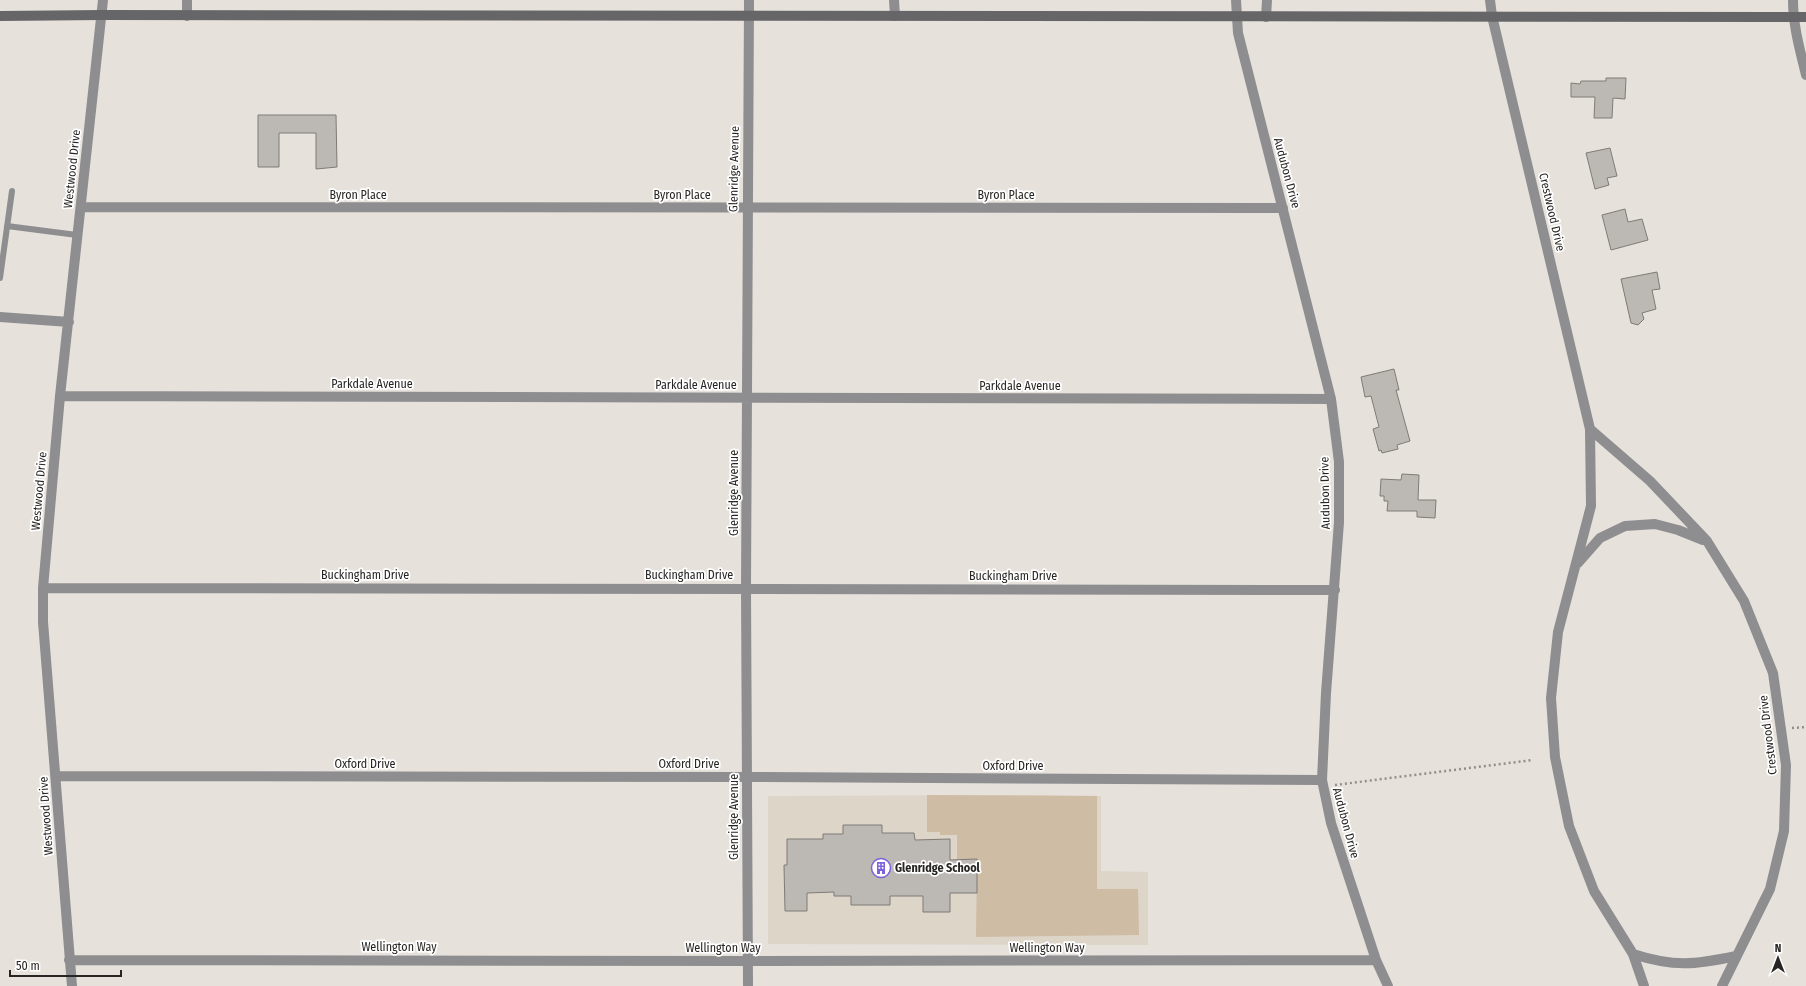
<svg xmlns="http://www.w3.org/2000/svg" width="1806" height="986" font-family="'Fira Sans Condensed',sans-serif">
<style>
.built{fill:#ded5c9}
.green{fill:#cebca5}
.building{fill:#bcb8b3;stroke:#7f7b76}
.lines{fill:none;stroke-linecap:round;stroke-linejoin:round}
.path{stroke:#928e8a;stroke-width:2.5;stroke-dasharray:2 3;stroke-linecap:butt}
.lane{stroke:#8e8e90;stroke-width:6}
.street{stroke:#8e8e90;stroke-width:10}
.secondary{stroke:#666669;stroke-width:10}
.labels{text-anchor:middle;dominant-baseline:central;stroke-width:3.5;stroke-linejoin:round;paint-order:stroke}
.street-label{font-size:12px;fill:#272523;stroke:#fff}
.poi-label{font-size:12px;font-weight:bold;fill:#272523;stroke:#fff;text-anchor:start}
</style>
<rect width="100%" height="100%" fill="#e6e1db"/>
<path class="built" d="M1029,795L1101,796V871L1148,872V945L768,944V796Z"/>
<path class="green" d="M927,795L1097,796V889H1138L1139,935L976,937L977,860H957V835H940V832H927Z"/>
<path class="building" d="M1606,78H1626L1625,99L1613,98L1612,118H1594L1595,97H1571V83L1580,84L1581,81H1606Z
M258,115H336L337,167L316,169V133H279V167H258Z
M1610,148L1617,176L1607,178L1609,185L1595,189L1586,153Z
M1625,209L1628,222L1642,219L1648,240L1611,250L1602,215Z
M1657,272L1660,289L1652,290L1656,309L1642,313L1644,319L1638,325L1631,323L1621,279Z
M1394,369L1399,390H1396L1410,441L1397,445L1398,449L1382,453L1381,450L1379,451L1373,429L1379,427L1371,396L1365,397L1361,377Z
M1402,474L1419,475L1418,500H1436L1435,518L1417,517V511H1387L1388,501H1384V496H1380L1381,479L1401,480Z
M843,825H882V833H914L915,840L950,839V860L977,859V893H950V912H923V896H890V905H851V896H834V892L807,893V911H785L784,865H787V839H823V834H843Z"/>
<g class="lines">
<path class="path" d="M1792,728L1806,727
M1335,785L1533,760"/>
<path class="lane" d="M7,226L77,235
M0,278L12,191"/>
<path class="street" d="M894,0L895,16
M1236,0L1238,33L1331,399L1339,462V522L1326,693L1322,780L1331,823L1376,960L1388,986
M1490,0L1492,16L1590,429L1591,506L1558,632L1551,698L1555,757L1569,826L1594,891L1633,954L1644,986
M1793,0C1793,26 1800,50 1806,75
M187,16V0
M1266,17L1267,0
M81,207L1283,208
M0,317L69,322
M60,396L1331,399
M1590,429L1650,481L1707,541L1744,601L1773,673L1786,765L1784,831L1770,889L1722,986
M1578,563L1600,538L1625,526L1655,524L1678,530L1703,540
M43,588L1335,590
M56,776L747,777L1322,780
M1633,954C1673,967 1695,965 1736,956
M69,960L748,961L1376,960
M72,986L43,622V588L60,396L103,0
M748,986L746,588L749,0"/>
<path class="secondary" d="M0,16L102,15L1806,17"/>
</g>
<defs>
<symbol id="building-ring" viewBox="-11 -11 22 22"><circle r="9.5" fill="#fff" stroke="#7f61dc" stroke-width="1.5"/><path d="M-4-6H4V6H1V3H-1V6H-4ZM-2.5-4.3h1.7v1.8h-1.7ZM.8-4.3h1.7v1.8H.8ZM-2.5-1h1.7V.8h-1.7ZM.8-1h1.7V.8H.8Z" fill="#7f61dc"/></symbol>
</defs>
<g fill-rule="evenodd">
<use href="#building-ring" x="870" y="857" width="22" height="22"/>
</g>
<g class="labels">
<g class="street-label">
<text transform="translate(72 169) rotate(-84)">Westwood Drive</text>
<text transform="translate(734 169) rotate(-89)">Glenridge Avenue</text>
<text transform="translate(1287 173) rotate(75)">Audubon Drive</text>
<text x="358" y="195">Byron Place</text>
<text x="682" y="195">Byron Place</text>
<text x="1006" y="195">Byron Place</text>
<text transform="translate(1552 212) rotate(77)">Crestwood Drive</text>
<text x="372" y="384">Parkdale Avenue</text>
<text x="696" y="385">Parkdale Avenue</text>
<text x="1020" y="386">Parkdale Avenue</text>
<text transform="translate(39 491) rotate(-85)">Westwood Drive</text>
<text transform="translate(734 493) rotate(-90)">Glenridge Avenue</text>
<text transform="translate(1325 493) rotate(-91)">Audubon Drive</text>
<text x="365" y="575">Buckingham Drive</text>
<text x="689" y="575">Buckingham Drive</text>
<text x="1013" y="576">Buckingham Drive</text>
<text transform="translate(1768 735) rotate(-97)">Crestwood Drive</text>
<text x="365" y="764">Oxford Drive</text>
<text x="689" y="764">Oxford Drive</text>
<text x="1013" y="766">Oxford Drive</text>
<text transform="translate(46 816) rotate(-94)">Westwood Drive</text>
<text transform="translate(734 817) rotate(-90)">Glenridge Avenue</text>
<text transform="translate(1346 823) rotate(75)">Audubon Drive</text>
<text x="399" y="947">Wellington Way</text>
<text x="723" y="948">Wellington Way</text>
<text x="1047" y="948">Wellington Way</text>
</g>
<g class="poi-label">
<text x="895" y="868">Glenridge School</text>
</g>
</g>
<g transform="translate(1778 958)" stroke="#ffffff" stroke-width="3" paint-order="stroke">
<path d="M0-3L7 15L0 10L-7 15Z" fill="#272523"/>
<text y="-6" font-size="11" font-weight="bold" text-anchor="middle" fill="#272523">N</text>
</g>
<path d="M10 970v6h111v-6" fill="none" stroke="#272523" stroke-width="2"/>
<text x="16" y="970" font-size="12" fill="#272523" stroke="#ffffff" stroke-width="3" paint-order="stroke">50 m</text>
</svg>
